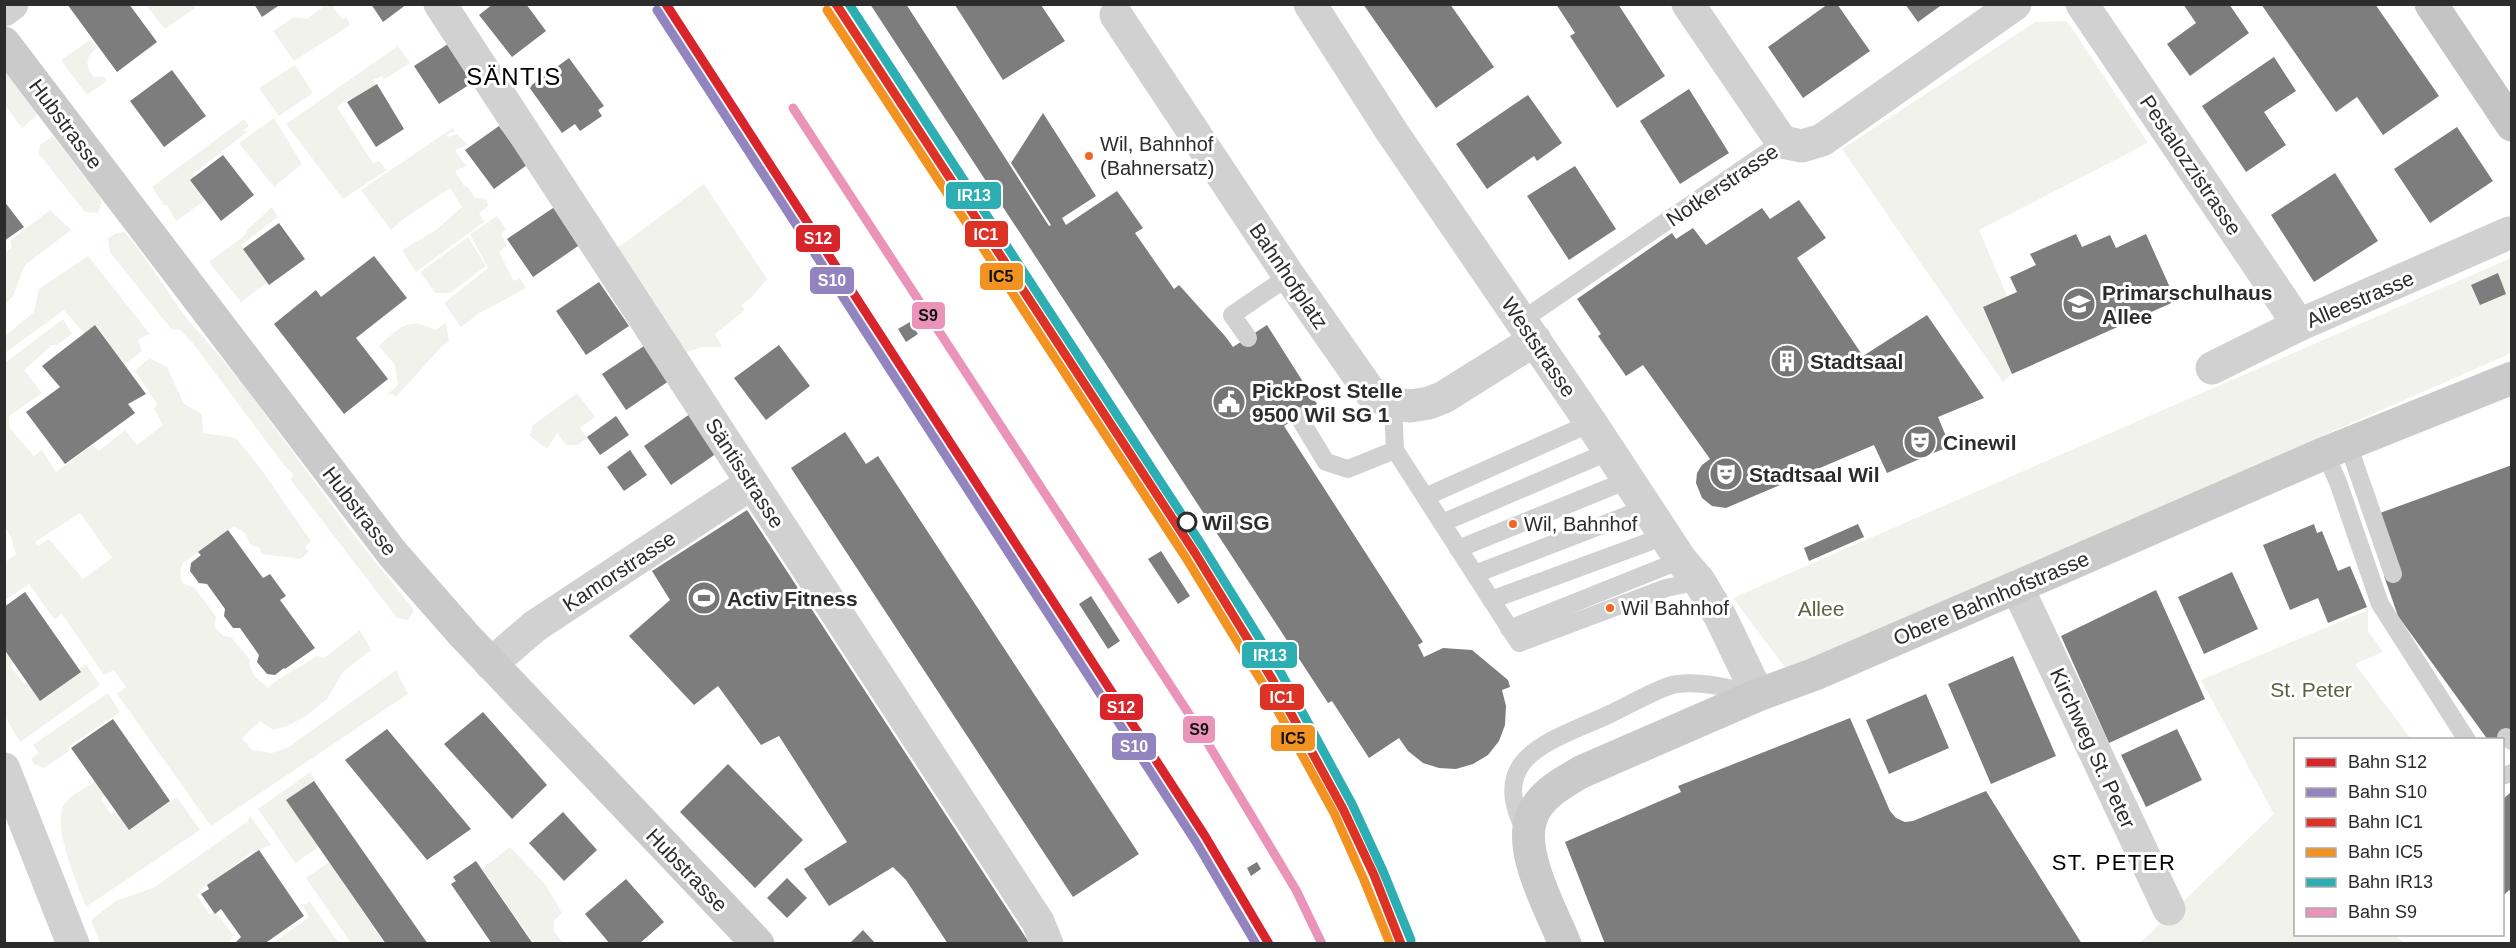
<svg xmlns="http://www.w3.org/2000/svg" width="2516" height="948" font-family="Helvetica,sans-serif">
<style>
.green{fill:#f1f2eb;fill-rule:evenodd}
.building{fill:#7d7d7d}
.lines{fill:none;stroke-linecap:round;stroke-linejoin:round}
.lane{stroke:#d1d1d1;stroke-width:18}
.street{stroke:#d1d1d1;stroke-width:33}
.secondary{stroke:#cacaca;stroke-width:33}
.primary{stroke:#c4c4c4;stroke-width:33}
.rail-1-casing{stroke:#fff;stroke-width:14}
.rail-2-casing{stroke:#fff;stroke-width:14}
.rail-3-casing{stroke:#fff;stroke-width:14}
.rail-4-casing{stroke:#fff;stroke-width:14}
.rail-5-casing{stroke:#fff;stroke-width:14}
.rail-6-casing{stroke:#fff;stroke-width:14}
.rail-1{stroke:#d8242b;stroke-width:9}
.rail-2{stroke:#9285bf;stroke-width:9}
.rail-3{stroke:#dd3327;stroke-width:9}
.rail-4{stroke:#f29220;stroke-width:9}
.rail-5{stroke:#2caeb3;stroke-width:9}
.rail-6{stroke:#ea94ba;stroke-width:9}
.bus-dot{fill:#f26522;stroke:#fff;stroke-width:2}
.stop-dot{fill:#fff;stroke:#2c2c2c;stroke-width:3}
.labels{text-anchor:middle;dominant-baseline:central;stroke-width:6;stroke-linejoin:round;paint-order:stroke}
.bus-label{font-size:20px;fill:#2c2c2c;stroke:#fff;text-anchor:start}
.street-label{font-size:21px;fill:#2c2c2c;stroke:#fff}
.poi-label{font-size:21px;font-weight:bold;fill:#2c2c2c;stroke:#fff;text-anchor:start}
.stop-label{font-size:21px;font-weight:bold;fill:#2c2c2c;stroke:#fff;text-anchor:start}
.park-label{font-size:21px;fill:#59633f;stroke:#fff}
.neighbourhood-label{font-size:22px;letter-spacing:1.5px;fill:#000;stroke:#fff}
.quarter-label{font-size:24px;letter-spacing:1.5px;fill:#000;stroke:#fff}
.line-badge{stroke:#fff;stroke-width:2}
.badge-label{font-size:16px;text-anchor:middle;font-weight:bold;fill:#fff}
.pale-badge-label{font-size:16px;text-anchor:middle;font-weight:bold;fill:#111}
</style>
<rect width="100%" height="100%" fill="#fff"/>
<path class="green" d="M146,5H194L195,8L165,29Z
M326,5H332L342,19L346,17L350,25L294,61L273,31L294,17L307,19Z
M2067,21L2148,143L1979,230L2007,296L1983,307L2012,374L2003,382L1842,149L2035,22Z
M90,40L97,48C86,56 84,66 94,77L103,76L107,81L87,95L61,60Z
M398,46L410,63L384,79L382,76L373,80L377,86L349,106L353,99L351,98L337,107L373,163L379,161L387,170L343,199L286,124Z
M295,65L313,93L279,116L259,88Z
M4,70L38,114L22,128L5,105Z
M274,118L302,164L274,187L239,143Z
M244,119L249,126L243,130L247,132L193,174L210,197L176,221L167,205H164L152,187Z
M453,128L455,131L446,135L448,137L457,134L467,145L455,150L466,166L455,171L464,186L468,187L475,198H482L487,200L488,206L479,213L484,222L416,272L402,250L435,231L462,207L450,188L406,217L391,230L361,190Z
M53,136L100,197L102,202L98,213L85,212L39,154L40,145Z
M704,184L767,279L752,297L741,305L745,310L715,334L722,347H702L685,353L615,250Z
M272,207L278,217L241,245L268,282L241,302L209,262L244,236L247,230Z
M50,210L71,230L25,265L13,296L5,305V253L12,247L10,241Z
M497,216L506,229L501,234L507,245L499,252L514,281L520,278L526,288L478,314L461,327L444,303L488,268L470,234Z
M125,232L145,258L184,315L239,379L353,534L414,610L408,620L397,618L291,480L293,474L284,465L192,342L180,330H172L110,252L108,238L117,233Z
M468,237L486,266L450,293H435L420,272Z
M88,256L150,334L138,340L142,351L124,365L99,329L84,333L64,310L5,353V336L34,312L39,289Z
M2511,258L2512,350L2507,355L1787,670L1733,598Z
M63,319L72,334L57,345H52L24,370L42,393L9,416V427L34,456L42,450L56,472L93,445L99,451L125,430L137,445L163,425L154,409L157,404L135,371L149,358L167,367L184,404L202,414L203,433L236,438L258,465L311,541L305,547L309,552L300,559L261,554L260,548L251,545L245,533L234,526L183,563L180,570L182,583L195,588L216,617L214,626L223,636L231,637L250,660L249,664L254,676L268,688C282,674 300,668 317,656L324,658L360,630L371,650L342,673L328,698L306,716L287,726L273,730L260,721L242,738L252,750L272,753L289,747L396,670L408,694L211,826L117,694L126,687L114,670L104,675L62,614L54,619L29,584L5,600V562L16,554L11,537L5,527V363ZM80,513L112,558L83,579L49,539L38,546L35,542Z
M446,322L449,342L442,346L396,397L393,394L387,395L398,385L395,365L379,346C400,327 408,316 436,330Z
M577,393L595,417L580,428L587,438L578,445H566L557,433L547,449L530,436L532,426Z
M2368,610V631L2383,652L2355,664L2411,739L2296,740V934L2395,935L2404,943L2139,944L2274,814L2201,680Z
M12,649L19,660L10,666L24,684L32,679L43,694L86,664L100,685L20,742L5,716V654Z
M108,693L120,712L69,746V751L44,768L34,764L31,759L39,753L33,745Z
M312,771L311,774L316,780L288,801L319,847L295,863L258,809Z
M97,780L106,793L101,800L112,815L121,812L132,828L177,797L200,830L86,907C78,885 49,821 66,802C73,793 88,787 97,780Z
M250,816L271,845L250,853L210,885L202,888L197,896L209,914L215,911L233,935L229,942L230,943H100L91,920L116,901L155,887L247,822Z
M510,847L545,884L562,913L554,921V931L563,943H534L482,869Z
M329,862L384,943H351L306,878Z
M310,902L339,943H273L309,917L303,905Z"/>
<path class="building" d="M67,4H129L157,42L117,72Z
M254,4H281L262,17Z
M371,4H407L383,22Z
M493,4H526L546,31L512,57L479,15Z
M870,4H906L1049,226L1051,225L1011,163L1043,113L1096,196L1062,218L1066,225L1117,191L1143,228L1135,233L1174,289L1179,285L1225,336L1233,347L1267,325L1317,404L1284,426L1423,642L1418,645L1424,657L1443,648L1472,650L1508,680L1510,687L1502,690L1506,706L1505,725L1499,741L1488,755L1473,764L1456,769L1439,768L1423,763L1408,751L1399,738L1369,758L1332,701L1328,703Z
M1363,4H1450L1494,67L1436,108Z
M1556,4H1618L1665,76L1617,108L1570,36L1575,33Z
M1828,4H1837L1870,51L1803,98L1768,47Z
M1905,4H1943L1918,22Z
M2183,4H2229L2249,33L2190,76L2167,44L2196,23Z
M2261,4H2375L2439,96L2383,135L2357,97L2336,112Z
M955,5H1041L1065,41L1003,80Z
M448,44L472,83L439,104L414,66Z
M2274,57L2296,91L2264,112L2286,145L2246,172L2202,106Z
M569,58L604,106L598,110L602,116L580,131L575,124L562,133L529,87Z
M172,70L206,116L164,147L130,101Z
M377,84L404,129L376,147L347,102Z
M1689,89L1729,153L1680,184L1640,121Z
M1528,95L1562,143L1537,161L1534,156L1487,189L1456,144Z
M499,126L527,165L494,189L465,150Z
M2457,127L2493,181L2430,223L2394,169Z
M223,155L254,195L221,221L190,180Z
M1575,166L1616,229L1569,260L1527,196Z
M2335,173L2378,241L2314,282L2271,215Z
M1799,200L1826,238L1797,258L1863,356L1927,315L1984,398L1938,417L1950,446L1887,473L1874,445L1726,508L1712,506L1702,498L1696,483L1697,473L1702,465L1710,459L1643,365L1626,376L1598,336L1601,334L1577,299L1672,233L1676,239L1693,228L1706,245L1762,208L1770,219Z
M4,201L24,227L4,241Z
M556,206L581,244L533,277L507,239Z
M279,223L305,259L269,285L243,249Z
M2076,234L2082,247L2110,235L2116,248L2146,234L2176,301L2012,374L1983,307L2017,292L2010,277L2036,265L2030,254Z
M374,256L407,298L356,338L388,379L344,414L274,324L316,290L321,297Z
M2498,273L2506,294L2480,305L2471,285Z
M599,282L629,326L586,355L556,311Z
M910,322L918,334L906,342L898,329Z
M95,325L146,394L128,404L135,413L65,464L26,412L60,387L42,366Z
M779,345L810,386L766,420L734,378Z
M644,346L669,381L626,410L602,374Z
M690,414L717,453L671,485L644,446Z
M616,416L629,435L600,455L587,437Z
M845,432L866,464L878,456L1139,854L1073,897L791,468Z
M630,450L647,475L624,491L607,467Z
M2512,465V735L2500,740H2488L2398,616L2384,576L2401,571L2380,513Z
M747,510L1028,941L1027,944H948L906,880L893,867L829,906L804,869L847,842L779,736L761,745L718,686L694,705L629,636L670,600L652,571Z
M1858,524L1864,537L1809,561L1804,548Z
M2314,524L2317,533L2322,531L2338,571L2350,566L2367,607L2328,623L2318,598L2290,610L2263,545Z
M228,530L263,578L270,574L286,596L280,600L315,648L285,669L284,668L275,675L267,674L257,662L259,655L240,628H233L224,616L225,609L207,584L199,583L190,571L191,563L201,555L198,552Z
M1161,551L1190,596L1178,604L1148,559Z
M2232,572L2258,629L2204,654L2178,597Z
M2156,590L2205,699L2109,743L2061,636Z
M25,592L81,672L40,701L4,649V607Z
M1091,596L1120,641L1108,649L1079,604Z
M2013,656L2056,756L1991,784L1948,684Z
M1926,694L1949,748L1889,774L1866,720Z
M483,712L547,785L512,819L444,744Z
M1850,718L1890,811L1896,818L1905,822L1913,821L1986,791L2082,944H1605L1565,842L1681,792L1678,786Z
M113,719L170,801L129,830L71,748Z
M387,729L471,829L427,860L345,760Z
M2177,729L2202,780L2146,807L2121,755Z
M728,764L803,840L755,888L680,812Z
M314,781L428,944H386L286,800Z
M2510,793L2512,893L2509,890L2502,897V800Z
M563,812L597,850L564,881L529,843Z
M259,850L304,916L264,944H234L241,937L221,909L215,914L201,894L209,889L207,885Z
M476,861L533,944H492L451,884L456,881L453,877Z
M1257,862L1261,869L1251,876L1247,868Z
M787,878L807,898L787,918L767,898Z
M626,879L664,922L639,944H610L585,914Z
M863,930L876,944H849Z"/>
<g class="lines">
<path class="lane" d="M1521,321L1782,142
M1248,338L1232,315L1289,276
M1393,404L1395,450L1519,643L1666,588L1699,581
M1298,416L1326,462L1348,469L1395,450
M2348,444L2393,574
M2325,453L2338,482L2380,604L2467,740
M1425,497L1591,423
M1442,523L1610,451
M1458,549L1628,480
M1475,574L1646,508
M1491,600L1665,536
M1509,629L1681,560
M2506,737L2512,741
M2502,776L2512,773
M1527,834C1483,755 1553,741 1610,714C1626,707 1661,686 1677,684C1704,681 1728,688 1754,694"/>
<path class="street" d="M440,4L1038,922L1047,944
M1310,4L1392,132L1591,423L1681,560L1699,581L1720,616L1758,695
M1688,4L1782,142L1802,146L1822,140L2015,4
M2082,4L2299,325
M4,10L12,4
M1116,15L1289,276L1370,392L1393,404L1411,406L1429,403L1444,397L1535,340
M2212,368L2299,325L2509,233
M2017,587L2169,909
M491,664L535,626L752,483
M4,769L73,944"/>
<path class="secondary" d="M4,43L392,553L464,635L758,944
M1565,944C1552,912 1519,853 1531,819C1538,796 1562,783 1581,772L1758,695L1815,674L2056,570L2325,453L2512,378"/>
<path class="primary" d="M2431,4L2512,125"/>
<defs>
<path id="rail-1" d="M666,4L1205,836L1269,944"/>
<path id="rail-2" d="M657,10L1196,842L1256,944"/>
<path id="rail-3" d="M836,4L1195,553L1272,679L1343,809L1374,875L1401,944"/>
<path id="rail-4" d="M827,10L1186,558L1263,684L1334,813L1364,880L1390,944"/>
<path id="rail-5" d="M849,4L1203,547L1281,673L1352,804L1383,871L1411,940"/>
<path id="rail-6" d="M793,108L1204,737L1296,890L1322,944"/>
</defs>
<use href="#rail-1" class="rail-1-casing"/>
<use href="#rail-2" class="rail-2-casing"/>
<use href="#rail-3" class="rail-3-casing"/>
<use href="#rail-4" class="rail-4-casing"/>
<use href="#rail-5" class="rail-5-casing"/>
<use href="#rail-6" class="rail-6-casing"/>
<use href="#rail-1" class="rail-1"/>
<use href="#rail-2" class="rail-2"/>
<use href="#rail-3" class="rail-3"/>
<use href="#rail-4" class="rail-4"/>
<use href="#rail-5" class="rail-5"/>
<use href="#rail-6" class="rail-6"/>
</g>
<defs>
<symbol id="school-disc" viewBox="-11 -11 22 22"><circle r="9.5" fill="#767676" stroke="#fff"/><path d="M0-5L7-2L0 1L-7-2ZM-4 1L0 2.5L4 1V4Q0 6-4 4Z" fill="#fff"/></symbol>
<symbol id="building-disc" viewBox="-11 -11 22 22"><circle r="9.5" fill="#767676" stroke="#fff"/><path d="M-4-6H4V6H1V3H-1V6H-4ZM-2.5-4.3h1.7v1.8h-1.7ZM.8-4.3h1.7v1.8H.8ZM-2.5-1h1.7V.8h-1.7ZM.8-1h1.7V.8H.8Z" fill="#fff"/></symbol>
<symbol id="civic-disc" viewBox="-11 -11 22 22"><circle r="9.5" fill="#767676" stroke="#fff"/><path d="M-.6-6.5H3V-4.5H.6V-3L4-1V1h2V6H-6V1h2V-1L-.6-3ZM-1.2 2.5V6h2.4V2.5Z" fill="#fff"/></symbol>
<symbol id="theatre-disc" viewBox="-11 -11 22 22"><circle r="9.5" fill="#767676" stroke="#fff"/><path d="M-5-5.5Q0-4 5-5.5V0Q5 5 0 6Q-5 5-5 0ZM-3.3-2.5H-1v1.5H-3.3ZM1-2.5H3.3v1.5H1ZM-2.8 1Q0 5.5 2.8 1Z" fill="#fff"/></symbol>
<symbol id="stadium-disc" viewBox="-11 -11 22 22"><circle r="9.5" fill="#767676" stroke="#fff"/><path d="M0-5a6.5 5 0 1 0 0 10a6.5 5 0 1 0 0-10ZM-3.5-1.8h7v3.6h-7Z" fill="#fff"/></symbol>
</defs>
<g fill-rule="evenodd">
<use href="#school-disc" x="2060" y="285" width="38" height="38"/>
<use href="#building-disc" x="1768" y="342" width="38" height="38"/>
<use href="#civic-disc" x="1210" y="383" width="38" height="38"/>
<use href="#theatre-disc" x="1901" y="423" width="38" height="38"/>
<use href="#theatre-disc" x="1707" y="455" width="38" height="38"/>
<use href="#stadium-disc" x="685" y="579" width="38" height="38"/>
</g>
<g class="bus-dot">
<circle cx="1089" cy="156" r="5"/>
<circle cx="1513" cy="524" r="5"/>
<circle cx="1610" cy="608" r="5"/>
</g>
<circle class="stop-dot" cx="1187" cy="522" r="9"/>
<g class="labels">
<g class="bus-label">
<text x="1100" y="144">Wil, Bahnhof<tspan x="1100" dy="24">(Bahnersatz)</tspan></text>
<text x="1524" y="524">Wil, Bahnhof</text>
<text x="1621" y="608">Wil Bahnhof</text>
</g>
<g class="street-label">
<text transform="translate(66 124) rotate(53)">Hubstrasse</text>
<text transform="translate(2191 165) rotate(56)">Pestalozzistrasse</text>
<text transform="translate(1722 185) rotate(-34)">Notkerstrasse</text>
<text transform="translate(1289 276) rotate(56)">Bahnhofplatz</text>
<text transform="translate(2360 299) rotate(-23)">Alleestrasse</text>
<text transform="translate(1539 347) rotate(56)">Weststrasse</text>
<text transform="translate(745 473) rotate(57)">Säntisstrasse</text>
<text transform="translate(360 511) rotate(52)">Hubstrasse</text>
<text transform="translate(619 571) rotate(-33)">Kamorstrasse</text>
<text transform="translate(1991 598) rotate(-23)">Obere Bahnhofstrasse</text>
<text transform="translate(2093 748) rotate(65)">Kirchweg St. Peter</text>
<text transform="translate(687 870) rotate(46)">Hubstrasse</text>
</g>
<g class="poi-label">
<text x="2102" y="292">Primarschulhaus<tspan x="2102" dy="24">Allee</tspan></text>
<text x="1810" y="361">Stadtsaal</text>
<text x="1252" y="390">PickPost Stelle<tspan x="1252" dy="24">9500 Wil SG 1</tspan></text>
<text x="1943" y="442">Cinewil</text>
<text x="1749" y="474">Stadtsaal Wil</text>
<text x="727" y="598">Activ Fitness</text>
</g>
<g class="stop-label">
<text x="1202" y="522">Wil SG</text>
</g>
<g class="park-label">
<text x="1821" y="608">Allee</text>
<text x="2311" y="689">St. Peter</text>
</g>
<g class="neighbourhood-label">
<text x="2114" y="862">ST. PETER</text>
</g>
<g class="quarter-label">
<text x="514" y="76">SÄNTIS</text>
</g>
</g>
<g class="line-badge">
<rect x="945" y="181" width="57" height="29" rx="6" fill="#2caeb3"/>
<rect x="964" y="220" width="45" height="28" rx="6" fill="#dd3327"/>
<rect x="795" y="224" width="46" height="29" rx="6" fill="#d8242b"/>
<rect x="979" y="262" width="45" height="29" rx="6" fill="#f29220"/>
<rect x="809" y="266" width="46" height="29" rx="6" fill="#9285bf"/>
<rect x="911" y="301" width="35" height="29" rx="6" fill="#ea94ba"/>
<rect x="1241" y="641" width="57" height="28" rx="6" fill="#2caeb3"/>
<rect x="1259" y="683" width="46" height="28" rx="6" fill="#dd3327"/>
<rect x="1099" y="693" width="45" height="28" rx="6" fill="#d8242b"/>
<rect x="1182" y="715" width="34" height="29" rx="6" fill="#ea94ba"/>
<rect x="1270" y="724" width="46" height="28" rx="6" fill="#f29220"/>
<rect x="1111" y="732" width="46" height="29" rx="6" fill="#9285bf"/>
</g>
<g class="badge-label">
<text x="974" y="201">IR13</text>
<text x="986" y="240">IC1</text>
<text x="818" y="244">S12</text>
<text x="832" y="286">S10</text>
<text x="1270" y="661">IR13</text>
<text x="1282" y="703">IC1</text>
<text x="1121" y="713">S12</text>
<text x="1134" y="752">S10</text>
</g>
<g class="pale-badge-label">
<text x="1001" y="282">IC5</text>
<text x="928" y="321">S9</text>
<text x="1199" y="735">S9</text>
<text x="1293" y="744">IC5</text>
</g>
<rect width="2516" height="948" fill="none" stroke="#2c2c2c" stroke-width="12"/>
<rect x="2294" y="738" width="210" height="198" fill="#ffffff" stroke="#ababab" stroke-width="1.5"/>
<rect x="2306" y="758" width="30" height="9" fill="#d8242b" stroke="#ababab" stroke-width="1.5"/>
<text x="2348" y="768" font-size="18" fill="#2c2c2c">Bahn S12</text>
<rect x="2306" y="788" width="30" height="9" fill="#9285bf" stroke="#ababab" stroke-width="1.5"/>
<text x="2348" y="798" font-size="18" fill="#2c2c2c">Bahn S10</text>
<rect x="2306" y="818" width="30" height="9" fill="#dd3327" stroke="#ababab" stroke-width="1.5"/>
<text x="2348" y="828" font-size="18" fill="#2c2c2c">Bahn IC1</text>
<rect x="2306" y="848" width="30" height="9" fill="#f29220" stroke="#ababab" stroke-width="1.5"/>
<text x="2348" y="858" font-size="18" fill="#2c2c2c">Bahn IC5</text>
<rect x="2306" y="878" width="30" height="9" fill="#2caeb3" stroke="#ababab" stroke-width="1.5"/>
<text x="2348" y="888" font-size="18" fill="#2c2c2c">Bahn IR13</text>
<rect x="2306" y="908" width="30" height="9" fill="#ea94ba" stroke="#ababab" stroke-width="1.5"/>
<text x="2348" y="918" font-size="18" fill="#2c2c2c">Bahn S9</text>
</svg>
